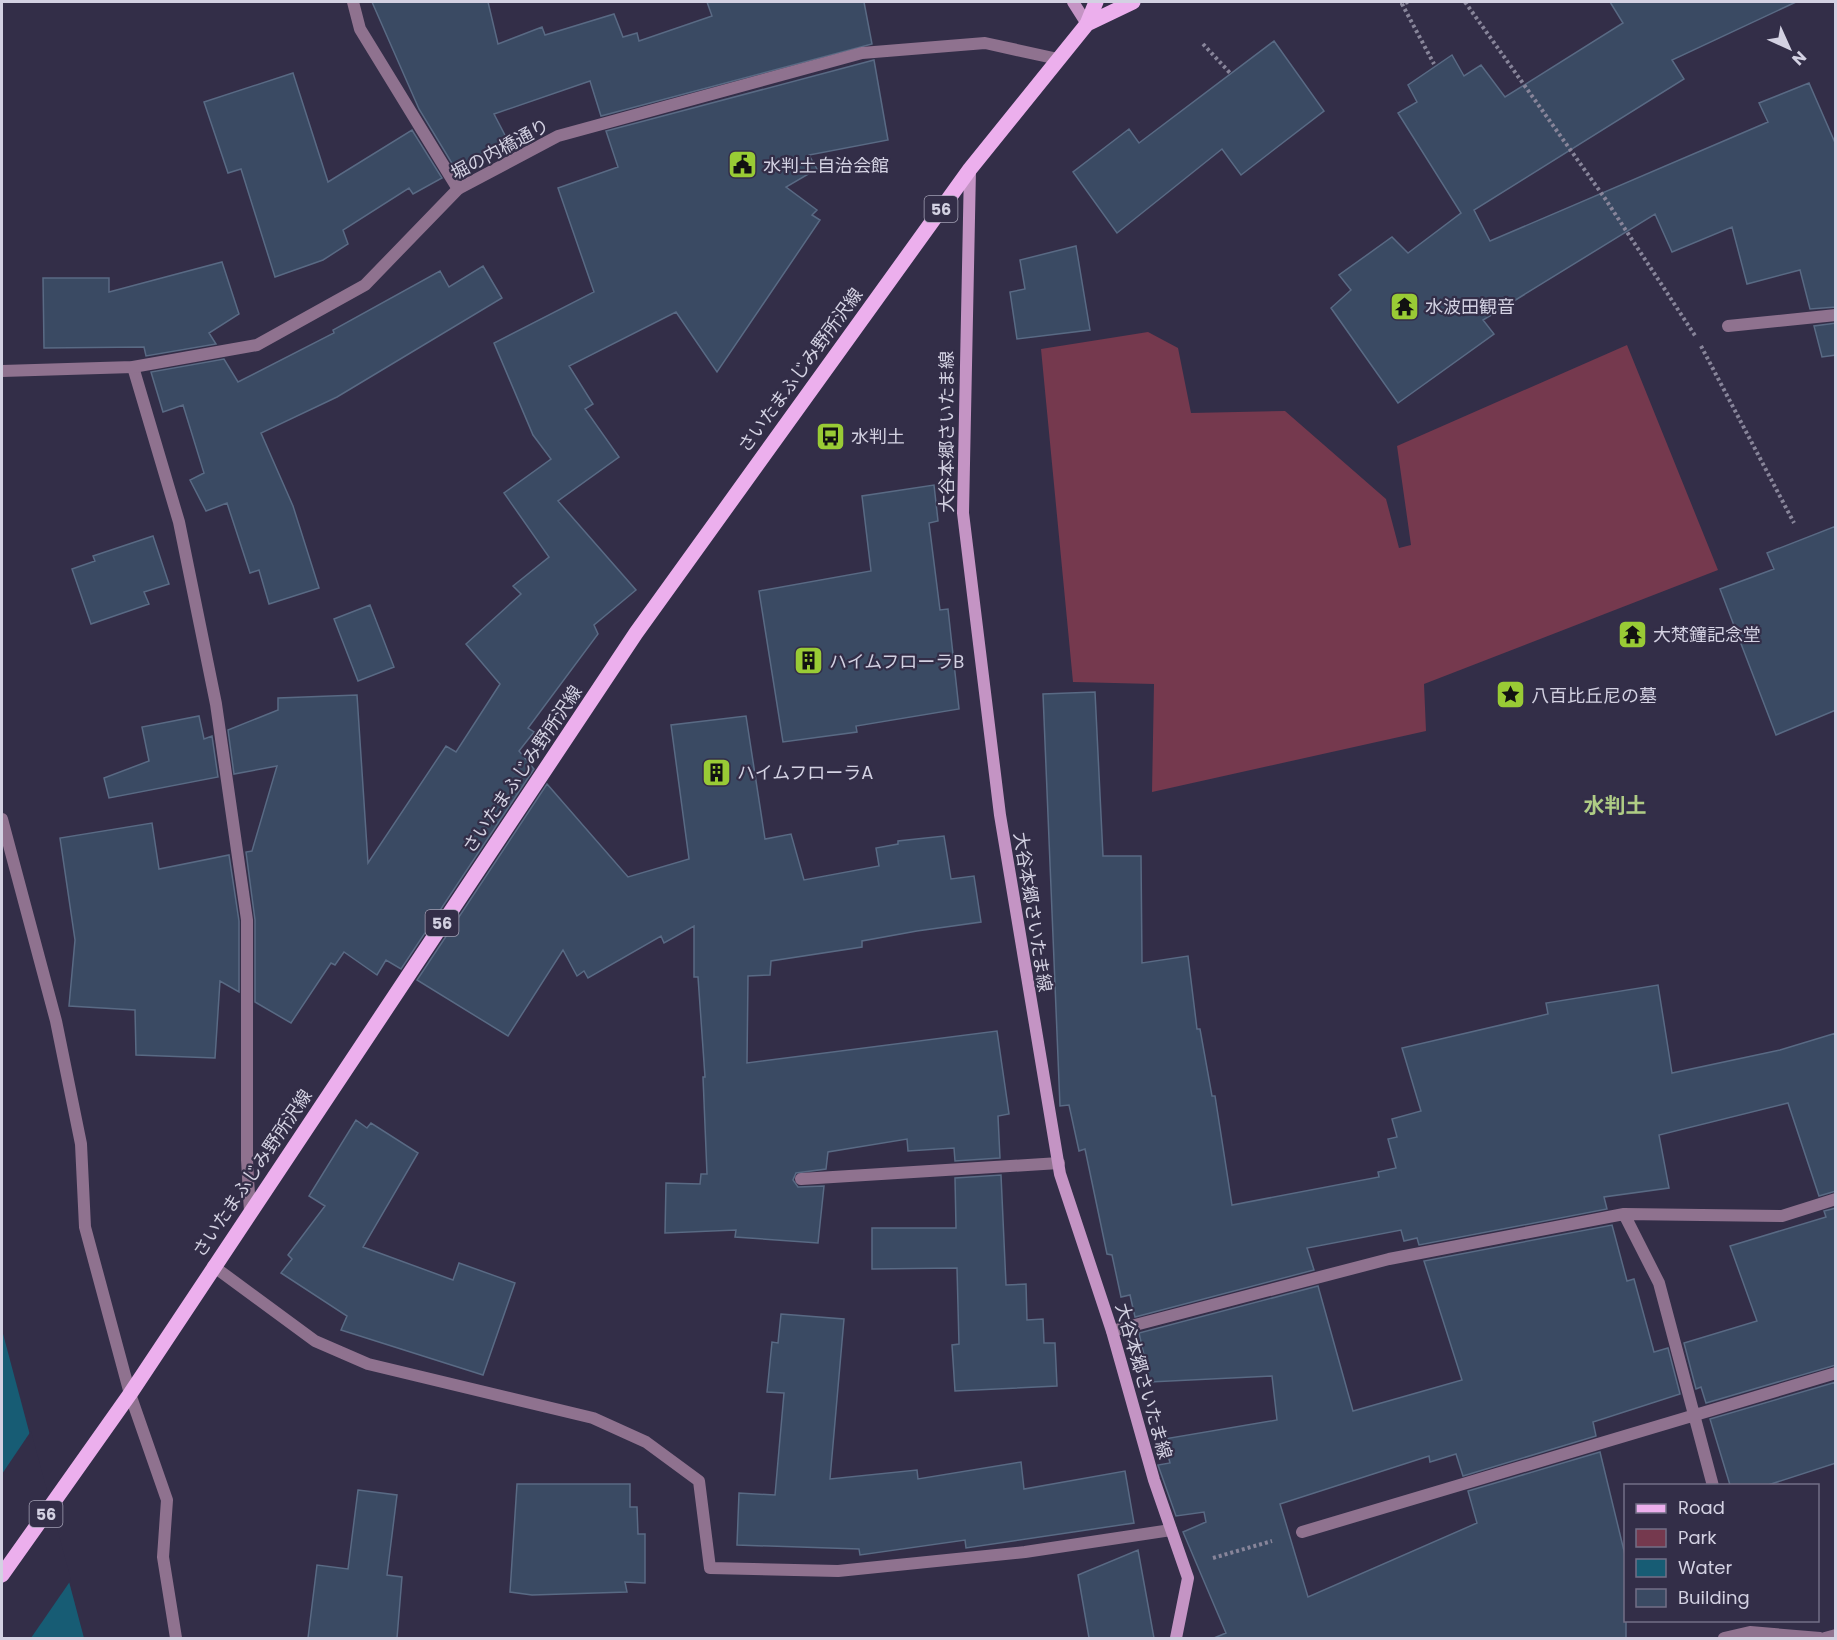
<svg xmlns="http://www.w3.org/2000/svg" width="1837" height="1640" font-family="Poppins,'Noto Sans JP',sans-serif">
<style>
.green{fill:#75394e}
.water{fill:#175c74}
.pier{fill:#332e48}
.building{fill:#3a4a63;stroke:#596a84;stroke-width:1.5}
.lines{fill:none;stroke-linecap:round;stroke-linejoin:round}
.path{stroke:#88859a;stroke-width:4;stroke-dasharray:3 3;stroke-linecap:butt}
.lane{stroke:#8f728f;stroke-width:12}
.street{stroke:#8f728f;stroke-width:12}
.secondary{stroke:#c494c4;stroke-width:12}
.primary{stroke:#ecafed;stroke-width:15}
.labels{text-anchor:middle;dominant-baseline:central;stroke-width:4.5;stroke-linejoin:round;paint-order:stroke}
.shield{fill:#332e48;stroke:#a3a0b4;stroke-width:1.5}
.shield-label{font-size:16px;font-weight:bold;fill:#d3d1e2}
.street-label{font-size:18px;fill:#d3d1e2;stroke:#332e48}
.poi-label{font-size:18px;fill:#d3d1e2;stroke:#332e48;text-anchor:start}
.quarter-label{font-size:21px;font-weight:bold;fill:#afcc85;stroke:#332e48}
</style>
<rect width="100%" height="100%" fill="#332e48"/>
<path class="green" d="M1148,332L1178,348L1191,413L1285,411L1386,499L1399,548L1411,545L1397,446L1627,345L1718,570L1424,684L1426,731L1152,792L1154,684L1073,682L1041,349Z"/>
<path class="water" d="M2,1330L84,1638H2Z"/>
<path class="pier" d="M31,1431L71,1580L31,1638H2V1474Z"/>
<path class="building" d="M372,2H488L498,44L542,27L545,35L614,14L623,37L637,33L639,41L712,16L707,2H864L872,44L601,116L590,81L494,114L508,141L456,170L419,109Z
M1610,2H1796L1672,60L1684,79L1474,210L1490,241L1768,122L1759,103L1809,83L1836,145V307L1810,309L1800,270L1747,284L1732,227L1672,252L1655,214L1483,320L1494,334L1398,403L1331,308L1351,290L1339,275L1392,237L1408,253L1461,213L1398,113L1417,102L1408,85L1452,55L1464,76L1481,65L1505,97L1623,23Z
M1274,41L1324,111L1241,175L1222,149L1117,233L1073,172L1129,129L1139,143Z
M874,60L888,140L809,155L817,169L786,187L817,210L812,215L820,220L717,372L676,312L569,366L593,404L585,409L619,457L558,501L636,590L594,625L598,634L528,728L534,732L519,751L534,769L401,969L386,960L377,975L344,952L335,965L331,963L291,1023L255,1002V920L246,852L252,851L277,766L234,774L228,730L278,710V698L357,695L368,863L446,746L456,752L500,684L466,644L521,594L513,586L549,557L504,493L551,459L533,435L494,343L594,292L558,188L618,167L606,131Z
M293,73L328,182L412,130L442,178L413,194L409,188L343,230L348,244L323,260L275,277L241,169L228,173L204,102Z
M1076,246L1090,330L1017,339L1010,292L1025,289L1020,260Z
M222,262L239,314L209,333L216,344L146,356L144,347L44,348L43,278H109V292Z
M483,266L502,298L337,397L261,433L293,506L319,588L269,604L259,570L250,573L227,503L206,511L190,480L204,473L183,405L163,412L151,372L224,359L238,382L334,333L333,330L440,271L449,287Z
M1836,323V355L1822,357L1814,326Z
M934,485L938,521L929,523L940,610L948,609L959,709L856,726L857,732L783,742L759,591L871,571L862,496Z
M1836,526V710L1776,735L1720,589L1774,569L1767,553Z
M153,536L169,584L144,592L149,604L91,624L72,569L95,561L93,556Z
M370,605L394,667L358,681L334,619Z
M1095,692L1103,856H1141L1142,963L1188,956L1197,1029H1200L1212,1096H1215L1232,1205L1379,1177L1378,1172L1396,1168L1388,1139L1397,1137L1392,1119L1421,1111L1402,1048L1548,1014L1546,1003L1658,985L1672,1073L1780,1050L1836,1033V1191L1819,1196L1788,1103L1659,1135L1669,1188L1604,1197L1607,1209L1419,1245L1417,1238L1404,1241L1401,1230L1307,1248L1314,1270L1135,1317L1130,1295L1121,1297L1112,1255L1107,1254L1085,1149L1079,1151L1069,1105L1060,1106L1043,694Z
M199,716L204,739L212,736L218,777L109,798L104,778L149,761L142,727Z
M746,716L765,839L791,834L804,880L879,866L876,848L898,844V841L944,836L951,879L974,876L981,922L917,931L862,941V947L771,961L770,975L748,976L747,1063L997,1031L1009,1114L998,1116L1000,1158L955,1161L954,1148L908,1151L907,1139L828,1152L826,1169L796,1173L793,1180L798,1187L824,1186L818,1243L735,1237L736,1230L665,1233L666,1183L700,1184L701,1174H707L703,1077H705L698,977H694V926L664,943L661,936L588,978L584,971L577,976L563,950L508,1036L417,980L547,784L628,877L689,859L671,725Z
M152,823L159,869L229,855L239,921V992L220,981L215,1058L136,1055L135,1010L69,1006L75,940L60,838Z
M356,1120L367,1128L371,1123L418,1153L363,1247L453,1280L459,1263L515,1283L483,1375L341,1330L347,1316L281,1273L292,1259L288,1255L325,1206L309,1196Z
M1001,1175L1006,1285L1026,1284L1027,1320L1043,1319L1044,1343H1055L1057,1386L955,1391L952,1345L959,1344L957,1268L872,1269V1228H956L955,1178Z
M1836,1208V1365L1706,1403L1701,1387L1696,1389L1684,1343L1757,1321L1730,1246L1826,1217L1824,1211Z
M1612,1225L1627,1281L1634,1279L1654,1352L1668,1348L1680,1394L1593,1422L1596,1436L1463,1476L1456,1454L1430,1462L1429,1456L1280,1504L1308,1597L1477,1523L1468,1491L1600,1452L1626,1559V1638H1214L1226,1633L1183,1532L1206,1522L1204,1512L1176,1516L1158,1465L1170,1463L1164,1439L1277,1420L1272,1376L1150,1382L1139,1333L1318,1286L1353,1411L1462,1380L1424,1261Z
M781,1314L844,1319L830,1479L917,1470L918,1479L1021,1462L1024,1489L1125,1471L1134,1523L966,1548L965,1540L860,1555L859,1549L737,1545L739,1493L775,1495L784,1393L767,1392L772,1342L778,1343Z
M1836,1382V1463L1768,1485H1730L1710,1419Z
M517,1484H630V1507H637L638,1534H645V1583L625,1582L627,1592L532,1595L510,1592Z
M358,1490L397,1495L387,1575L402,1577L397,1638H308L317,1565L348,1569Z
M1138,1550L1154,1638H1089L1078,1575Z"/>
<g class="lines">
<path class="path" d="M1408,2L1402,4L1434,64
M1465,2L1604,197L1696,337
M1203,44L1231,74
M1701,346L1794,523
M1213,1558L1272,1541"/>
<path class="lane" d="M353,2L360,29L458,189
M133,367L179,522L216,704L247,920V1160L250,1212
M801,1179L1059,1163
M1624,1214L1659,1283L1713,1486
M213,1266L315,1341L368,1364L593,1418L646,1442L699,1481L710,1568L838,1571L1025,1552L1171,1530
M1112,1331L1389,1259L1624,1214L1782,1216L1836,1199
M1302,1532L1836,1373
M1724,1638L1750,1632L1820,1638
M1825,1638L1836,1635"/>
<path class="street" d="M1728,326L1836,315
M2,371L133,367L257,345L365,285L458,189L558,136L862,53L985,43L1058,59
M2,819L56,1021L81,1144L85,1227L130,1394L167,1500L163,1557L176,1638"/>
<path class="secondary" d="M1073,2L1087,24
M970,169L963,513L1000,815L1060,1174L1112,1331L1154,1480L1188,1578L1176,1638"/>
<path class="primary" d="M1087,24L1133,2
M2,1575L130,1394L636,633L970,169L1087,24L1096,2"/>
</g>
<defs>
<symbol id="civic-square" viewBox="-11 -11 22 22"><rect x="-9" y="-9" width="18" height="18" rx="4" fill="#99cb35" stroke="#332e48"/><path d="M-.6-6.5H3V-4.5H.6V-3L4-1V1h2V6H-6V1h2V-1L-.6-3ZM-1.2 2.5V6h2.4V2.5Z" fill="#111"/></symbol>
<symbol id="temple-square" viewBox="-11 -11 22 22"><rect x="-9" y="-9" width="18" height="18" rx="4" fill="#99cb35" stroke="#332e48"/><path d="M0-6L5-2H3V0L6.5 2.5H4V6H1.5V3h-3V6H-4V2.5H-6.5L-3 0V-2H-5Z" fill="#111"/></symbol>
<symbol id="bus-square" viewBox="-11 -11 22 22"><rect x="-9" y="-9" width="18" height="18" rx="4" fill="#99cb35" stroke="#332e48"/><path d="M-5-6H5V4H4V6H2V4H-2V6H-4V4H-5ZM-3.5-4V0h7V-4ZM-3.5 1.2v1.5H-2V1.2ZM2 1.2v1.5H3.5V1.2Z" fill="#111"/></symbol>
<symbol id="building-square" viewBox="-11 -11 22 22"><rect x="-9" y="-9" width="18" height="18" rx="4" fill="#99cb35" stroke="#332e48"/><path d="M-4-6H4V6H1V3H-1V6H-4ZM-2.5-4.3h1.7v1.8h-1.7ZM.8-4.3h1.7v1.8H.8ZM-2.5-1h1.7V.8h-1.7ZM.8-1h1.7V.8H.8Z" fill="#111"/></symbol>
<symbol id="sight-square" viewBox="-11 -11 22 22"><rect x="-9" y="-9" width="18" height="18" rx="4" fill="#99cb35" stroke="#332e48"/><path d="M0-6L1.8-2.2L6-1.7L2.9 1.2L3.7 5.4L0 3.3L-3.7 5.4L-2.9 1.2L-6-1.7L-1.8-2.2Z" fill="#111"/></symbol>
</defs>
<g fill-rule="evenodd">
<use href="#civic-square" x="726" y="148" width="33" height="33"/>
<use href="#temple-square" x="1388" y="290" width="33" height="33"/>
<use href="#bus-square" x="814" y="420" width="33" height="33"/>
<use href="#temple-square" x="1616" y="618" width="33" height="33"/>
<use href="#building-square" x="792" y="644" width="33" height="33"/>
<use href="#sight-square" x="1494" y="678" width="33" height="33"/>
<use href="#building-square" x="700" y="756" width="33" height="33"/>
</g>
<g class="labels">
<g class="shield">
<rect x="924.5" y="196" width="33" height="26" rx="4.5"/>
<rect x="425.5" y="910" width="33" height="26" rx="4.5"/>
<rect x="29.5" y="1501" width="33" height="26" rx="4.5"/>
</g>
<g class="shield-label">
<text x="941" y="209">56</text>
<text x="442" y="923">56</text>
<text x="46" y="1514">56</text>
</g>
<g class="street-label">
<text transform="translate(500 149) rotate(-28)">堀の内橋通り</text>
<text transform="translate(800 370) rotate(-54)">さいたまふじみ野所沢線</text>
<text transform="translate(946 432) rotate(-90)">大谷本郷さいたま線</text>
<text transform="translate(522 769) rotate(-56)">さいたまふじみ野所沢線</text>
<text transform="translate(1033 912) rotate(81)">大谷本郷さいたま線</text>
<text transform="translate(252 1173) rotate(-56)">さいたまふじみ野所沢線</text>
<text transform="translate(1144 1381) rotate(74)">大谷本郷さいたま線</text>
</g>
<g class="poi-label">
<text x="763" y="165">水判土自治会館</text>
<text x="1425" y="306">水波田観音</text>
<text x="851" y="436">水判土</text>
<text x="1653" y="634">大梵鐘記念堂</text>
<text x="829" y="661">ハイムフローラB</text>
<text x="1531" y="695">八百比丘尼の墓</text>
<text x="737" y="772">ハイムフローラA</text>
</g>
<g class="quarter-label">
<text x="1615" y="805">水判土</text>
</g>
</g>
<rect width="1837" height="1640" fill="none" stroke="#d3d1e2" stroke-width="6"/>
<rect x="1624" y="1484" width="195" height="138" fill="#332e48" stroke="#736f86" stroke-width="1.5"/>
<rect x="1636" y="1504" width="30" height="9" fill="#ecafed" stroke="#736f86" stroke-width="1.5"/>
<text x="1678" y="1514" font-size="18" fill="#d3d1e2">Road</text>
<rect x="1636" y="1529" width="30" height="18" fill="#75394e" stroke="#736f86" stroke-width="1.5"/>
<text x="1678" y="1544" font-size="18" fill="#d3d1e2">Park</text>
<rect x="1636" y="1559" width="30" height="18" fill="#175c74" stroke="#736f86" stroke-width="1.5"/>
<text x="1678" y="1574" font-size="18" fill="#d3d1e2">Water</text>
<rect x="1636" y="1589" width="30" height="18" fill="#3a4a63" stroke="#736f86" stroke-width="1.5"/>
<text x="1678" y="1604" font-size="18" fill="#d3d1e2">Building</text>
<g transform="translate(1789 48) rotate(135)" stroke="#332e48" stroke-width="4.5" paint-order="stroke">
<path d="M0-4.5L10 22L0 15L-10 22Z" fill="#d3d1e2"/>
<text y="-9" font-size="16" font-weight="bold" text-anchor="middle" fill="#d3d1e2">N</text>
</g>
</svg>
